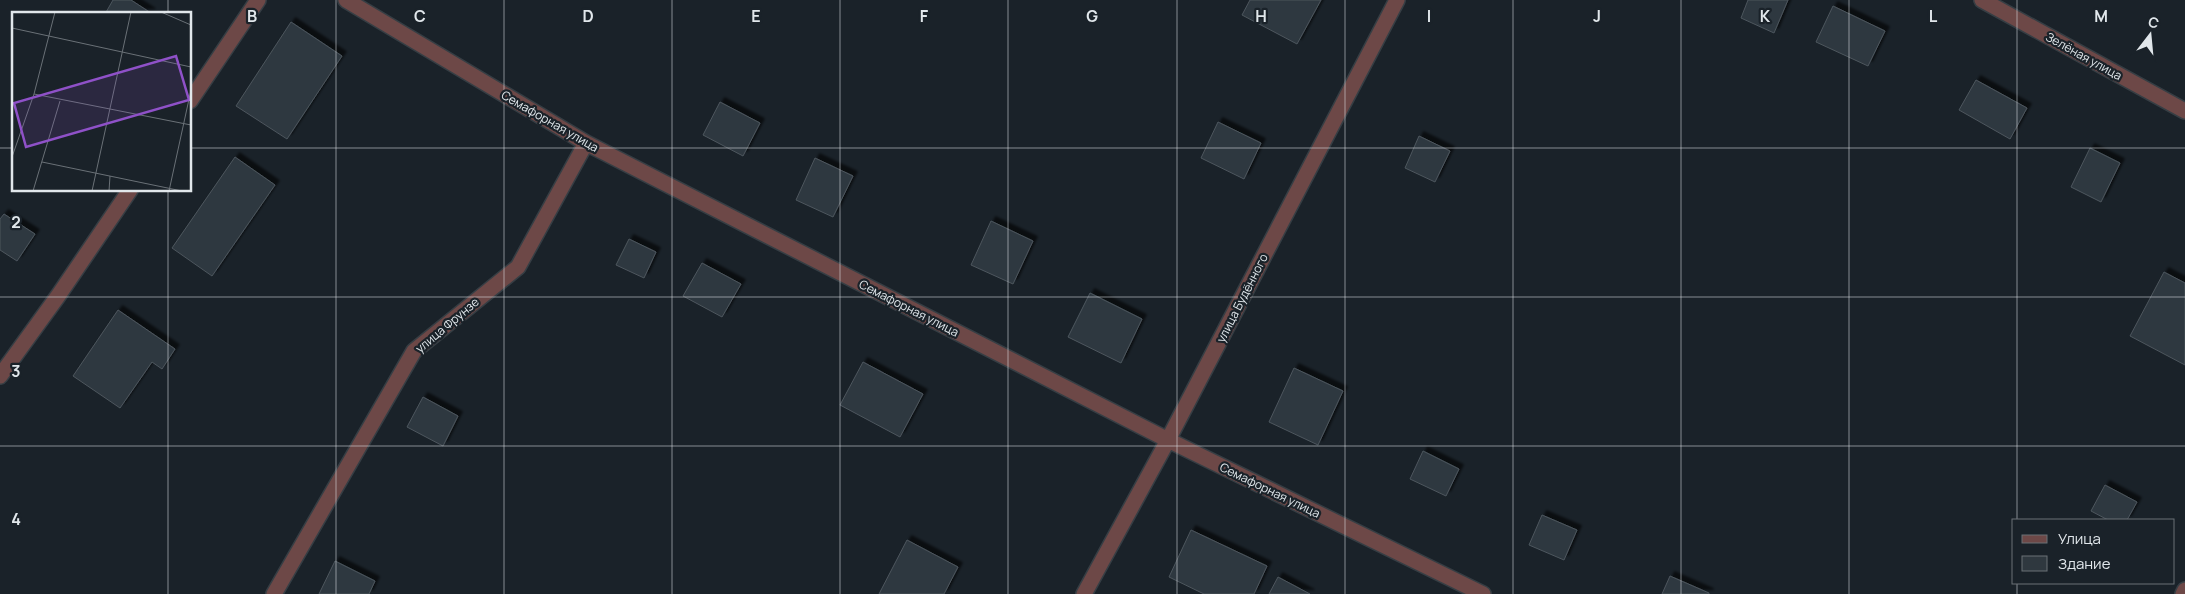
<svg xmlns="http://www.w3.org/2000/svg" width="2185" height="594" font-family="Manrope,sans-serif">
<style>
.building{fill:#2f383f;stroke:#4d565e;filter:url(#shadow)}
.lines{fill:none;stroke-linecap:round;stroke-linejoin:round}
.minor-casing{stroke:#363e44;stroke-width:18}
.minor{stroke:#6d4847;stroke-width:15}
.grid{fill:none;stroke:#e1e7eb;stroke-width:1;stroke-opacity:0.55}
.labels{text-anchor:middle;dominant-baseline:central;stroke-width:4.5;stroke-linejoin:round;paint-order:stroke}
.street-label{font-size:12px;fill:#e1e7eb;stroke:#1a2229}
.inset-road{fill:none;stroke:#6a7177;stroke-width:1}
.view{fill:#8f51c8;fill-opacity:0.15;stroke:#8f51c8;stroke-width:2.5}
.inset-edge{fill:none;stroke:#e1e7eb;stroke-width:2.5}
.grid-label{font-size:16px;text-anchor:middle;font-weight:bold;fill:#e1e7eb;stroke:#1a2229;stroke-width:4.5;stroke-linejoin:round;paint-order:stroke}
</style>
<defs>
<filter id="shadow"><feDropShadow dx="4.5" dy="-4.5" stdDeviation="1" flood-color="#0009"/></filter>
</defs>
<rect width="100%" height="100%" fill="#1a2229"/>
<path class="building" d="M113,0H131L151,13L105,14Z
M1250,0H1321L1297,44L1242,15Z
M1748,0H1788L1774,33L1741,18Z
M1833,6L1885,31L1868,66L1816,42Z
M291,22L342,56L287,139L236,106Z
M1976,80L2027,108L2010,139L1959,110Z
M720,102L760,123L743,156L703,135Z
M1218,122L1261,143L1244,179L1201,158Z
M1419,136L1450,151L1435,182L1405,168Z
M2090,148L2120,163L2101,202L2071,187Z
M235,157L275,185L212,276L172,248Z
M815,158L853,176L833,217L796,200Z
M4,214L35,234L17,261L0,250V219Z
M991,221L1033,241L1013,284L971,265Z
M629,239L656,252L644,278L616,265Z
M702,263L741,284L722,317L683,296Z
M2164,272L2185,283V365L2130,336Z
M1090,293L1142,319L1121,363L1068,337Z
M118,310L175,349L162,369L152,362L120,408L73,376Z
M863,362L923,394L900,437L840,405Z
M1294,368L1343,391L1318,445L1269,422Z
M423,397L458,416L443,446L407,427Z
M1423,451L1459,469L1446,496L1410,479Z
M2105,485L2137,502L2127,520H2108L2091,511Z
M1542,515L1577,530L1564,560L1529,545Z
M1191,530L1267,566L1254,594H1204L1169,577Z
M907,540L958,567L944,594H879Z
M335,561L375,581L369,594H319Z
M1670,576L1709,593V594H1662Z
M1278,577L1310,594H1269Z"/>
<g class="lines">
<defs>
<path id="minor" d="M346,0L586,143L1168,440L1483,594
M1982,0L2185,111
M190,101L258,0
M0,376L58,296L130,190
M274,594L414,351L518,267L586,143
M1084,594L1168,440L1397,0
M2183,594L2185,590"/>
</defs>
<use href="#minor" class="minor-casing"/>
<use href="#minor" class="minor"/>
</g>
<path class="grid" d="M168,0V14M336,0V594M504,0V594M672,0V594M840,0V594M1008,0V594M1177,0V594M1345,0V594M1513,0V594M1681,0V594M1849,0V594M2017,0V520M0,148H14M190,148H2185M168,190V594M0,297H2185M0,446H2185M2017,583V594"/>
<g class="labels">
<g class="street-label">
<text transform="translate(2084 56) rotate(29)">Зелёная улица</text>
<text transform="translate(550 121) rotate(30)">Семафорная улица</text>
<text transform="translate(1242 298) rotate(-63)">улица Будённого</text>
<text transform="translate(909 308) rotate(27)">Семафорная улица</text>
<text transform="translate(447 325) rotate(-40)">улица Фрунзе</text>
<text transform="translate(1270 490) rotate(26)">Семафорная улица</text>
</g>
</g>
<g transform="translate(12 12)">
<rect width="179" height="179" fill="#1a2229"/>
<path class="inset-road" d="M149,0L179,13M0,16L179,55M22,82L179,113M0,145L22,82L43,0M30,150L170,179M21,179L48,89M80,179L119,0M97,179L98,164M157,179L179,78"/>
<path class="view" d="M164,44L177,88L14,135L2,91Z"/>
<rect width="179" height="179" class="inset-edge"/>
</g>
<g class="grid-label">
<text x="252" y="22">B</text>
<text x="420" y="22">C</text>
<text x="588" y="22">D</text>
<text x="756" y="22">E</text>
<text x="924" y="22">F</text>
<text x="1092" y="22">G</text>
<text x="1261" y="22">H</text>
<text x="1429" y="22">I</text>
<text x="1597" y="22">J</text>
<text x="1765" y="22">K</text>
<text x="1933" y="22">L</text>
<text x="2101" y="22">M</text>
<text x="16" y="228">2</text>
<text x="16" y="377">3</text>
<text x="16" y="525">4</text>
</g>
<rect x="2012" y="519" width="162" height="65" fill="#1a2229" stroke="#6a7177"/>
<rect x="2022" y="535" width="25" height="8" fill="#6d4847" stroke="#6a7177"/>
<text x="2058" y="544" font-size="15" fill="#e1e7eb">Улица</text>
<rect x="2022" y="556" width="25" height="15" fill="#2f383f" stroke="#6a7177"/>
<text x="2058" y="569" font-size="15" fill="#e1e7eb">Здание</text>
<g transform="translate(2150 35) rotate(16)" stroke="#1a2229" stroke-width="4" paint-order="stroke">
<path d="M0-4L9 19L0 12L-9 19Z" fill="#e1e7eb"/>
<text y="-8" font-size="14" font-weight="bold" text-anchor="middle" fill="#e1e7eb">С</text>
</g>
</svg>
